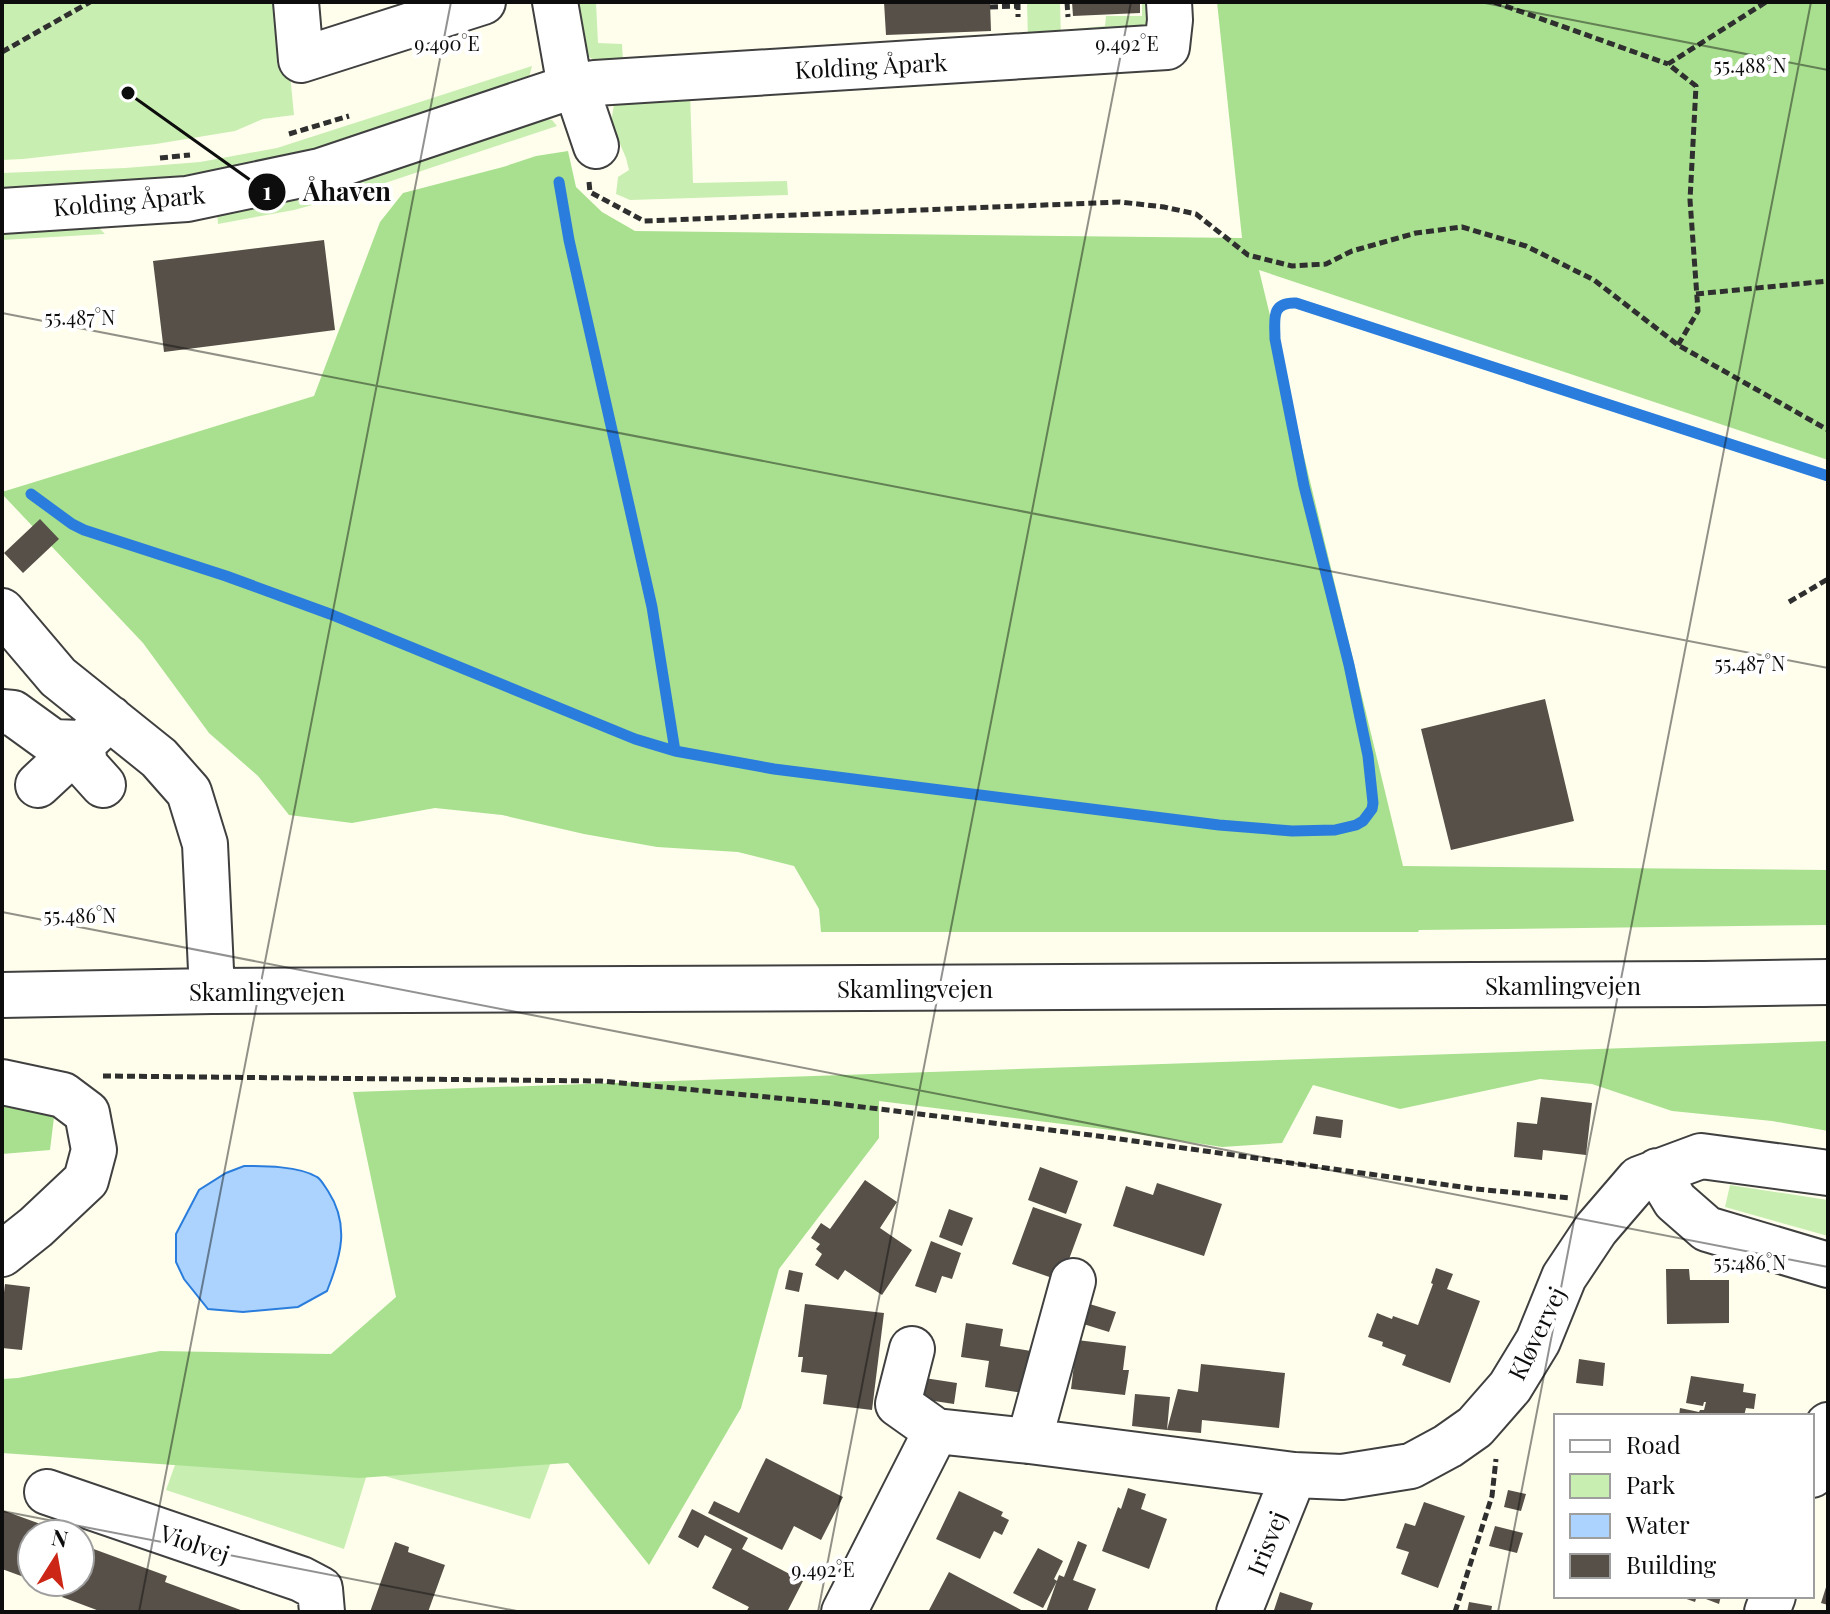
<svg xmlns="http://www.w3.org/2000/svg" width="1830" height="1614" font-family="'Playfair Display',serif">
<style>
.green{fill:#c9eeb2}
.forest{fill:#a9e08f}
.water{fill:#abd3fd;stroke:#2a7ddc;stroke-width:2}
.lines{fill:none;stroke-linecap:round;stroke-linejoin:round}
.stream{stroke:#2a7ddc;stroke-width:11}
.building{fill:#575048}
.minor-casing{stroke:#404040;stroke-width:48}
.path{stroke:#2f2f2f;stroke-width:5;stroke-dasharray:8 4;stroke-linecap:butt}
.minor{stroke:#fff;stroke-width:44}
.ticks{fill:none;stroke:#0d0d0d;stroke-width:2;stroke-opacity:0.45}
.labels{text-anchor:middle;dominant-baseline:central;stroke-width:8;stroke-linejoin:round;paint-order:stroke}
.street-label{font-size:24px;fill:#0d0d0d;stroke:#fff}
.ticks-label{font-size:20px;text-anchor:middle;fill:#0d0d0d;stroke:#fff;stroke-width:8;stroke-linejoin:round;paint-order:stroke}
.leader{fill:none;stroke:#0d0d0d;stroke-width:3}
.callout-dot{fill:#0d0d0d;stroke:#fff;stroke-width:3}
.mark-label{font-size:24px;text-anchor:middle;font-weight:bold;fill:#fff}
.callout-label{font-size:26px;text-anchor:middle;font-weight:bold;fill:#0d0d0d;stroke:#fff;stroke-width:8;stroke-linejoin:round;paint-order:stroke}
</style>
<rect width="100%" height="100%" fill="#fffeed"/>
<path class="green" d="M2,2H283L294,115L263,119L235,131L156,144L23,159L2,160Z
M575,2H596L598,43L622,44L623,61H596L584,54Z
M1027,2H1060L1061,39H1028Z
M1142,2H1159L1156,23L1140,35L1075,38L1074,29L1105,26L1106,16H1142Z
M532,66L528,81L312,153L197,177L2,190V173L125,168L200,162L277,148Z
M690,91L693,183L787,181L788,195L630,200L616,194L618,177L629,170L626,158L611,123L614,104Z
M536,117L552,120L557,126L337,199L333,184Z
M315,191L320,203L294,210L218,224L217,212Z
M92,221L105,234L2,240V224Z
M1730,1185L1828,1200V1236L1725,1207Z
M585,1369L530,1519L368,1471L344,1549L166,1490L209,1370Z"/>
<path class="forest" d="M1217,2H1828V460L1259,270L1403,866L1828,870V925L1419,930L1418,932H821L819,909L794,866L738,852L657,847L584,834L502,815L435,808L352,823L289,815L258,776L209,733L143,643L2,494V492L314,396L380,222L403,193L503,167L536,156L568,151L576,187L602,212L635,231L1242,238Z
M1828,1041V1131L1772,1121L1672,1111L1592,1084L1540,1079L1400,1109L1313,1085L1282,1143L1222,1147L1111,1130L879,1101V1138L779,1269L741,1408L649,1565L568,1463L359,1478L2,1453V1379L18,1378L160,1351L331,1354L396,1297L353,1092Z
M2,1101H56L50,1150L2,1154Z"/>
<path class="water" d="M244,1166C264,1166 299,1166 317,1177C321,1179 325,1187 328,1191C350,1225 341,1256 327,1291L298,1307L243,1312L208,1309L184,1279L176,1262V1234L199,1190L226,1173Z"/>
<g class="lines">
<path class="stream" d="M559,182L569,240L652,607L675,751
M31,494L72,524L84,530L226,576L330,614L635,739L675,751L774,769L1219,825L1292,831L1335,830L1356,825L1363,821L1372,809L1373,803L1368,756L1349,665L1304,486L1275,339C1275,320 1270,302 1296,303L1828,476"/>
</g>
<path class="building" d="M884,2H990L991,31L886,35Z
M1072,2H1140V13L1073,16Z
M324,240L335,330L164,352L153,261Z
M40,519L59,539L23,573L4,553Z
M1545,699L1574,821L1451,850L1421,729Z
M1541,1097L1592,1103L1586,1155L1543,1150L1542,1160L1514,1157L1517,1122L1537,1124Z
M1316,1116L1343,1120L1341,1138L1313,1134Z
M1040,1167L1078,1181L1066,1214L1028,1200Z
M865,1180L897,1202L880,1228L912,1250L882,1295L845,1270L838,1280L815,1265L822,1254L816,1249L820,1244L811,1238L821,1223L830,1229Z
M1157,1183L1222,1204L1204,1256L1113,1226L1126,1186L1153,1195Z
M1033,1207L1082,1224L1061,1281L1012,1264Z
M949,1209L973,1218L962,1246L939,1237Z
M931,1241L961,1253L952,1279L942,1276L936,1293L915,1286Z
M1436,1268L1453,1274L1447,1289L1480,1301L1450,1383L1402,1365L1406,1355L1382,1346L1383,1342L1368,1337L1377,1313L1392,1319L1393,1316L1418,1325L1433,1284L1431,1283Z
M1666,1269H1689L1690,1280H1729V1323L1667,1324Z
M789,1270L803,1273L799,1292L785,1289Z
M5,1284L30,1287L22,1350L2,1348V1310Z
M1083,1302L1116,1312L1109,1332L1077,1322Z
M805,1304L884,1313L872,1410L823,1404L827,1375L801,1372L803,1357H798Z
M966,1323L1003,1329L1000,1346L1037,1352L1030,1394L985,1387L989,1361L961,1357Z
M1077,1340L1126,1346L1123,1370H1129L1125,1395L1071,1389Z
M1579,1359L1605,1363L1603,1386L1576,1383Z
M1201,1364L1285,1373L1279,1428L1202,1420L1201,1433L1167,1430L1178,1389L1198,1392Z
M1691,1376L1744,1384L1743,1392L1756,1394L1754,1409L1746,1408L1744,1416H1679L1680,1408L1699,1412L1700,1410H1704L1706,1402H1704L1703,1406L1686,1403Z
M918,1377L957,1383L954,1404L914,1398Z
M1135,1394L1170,1397L1167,1430L1132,1426Z
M766,1458L843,1497L821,1540L794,1526L782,1550L708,1513L714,1501L739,1513Z
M1128,1488L1146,1494L1141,1509L1167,1519L1149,1569L1102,1551L1118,1507L1121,1509Z
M1508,1490L1526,1494L1521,1511L1504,1507Z
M959,1491L1003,1512L1001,1516L1009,1520L1002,1535L994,1531L980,1559L936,1539Z
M1424,1502L1465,1516L1438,1588L1401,1574L1409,1552L1396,1548L1405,1523L1415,1526Z
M692,1509L748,1538L742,1549L803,1581L787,1612H746L749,1607L712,1588L732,1549L705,1535L698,1548L678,1537Z
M2,1510L68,1534H32V1580L2,1569Z
M1495,1526L1523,1533L1517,1553L1489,1546Z
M1078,1541L1087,1545L1073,1580L1096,1589L1087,1612H1046L1059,1575L1064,1577Z
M395,1542L409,1547L408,1552L445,1565L428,1612H370Z
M80,1544L167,1576L165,1582L246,1612H102L62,1597L64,1592L38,1582H80Z
M1038,1548L1063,1561L1054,1579L1057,1581L1043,1608L1013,1593Z
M949,1572L1025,1612H928Z
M1827,1584H1828V1605L1821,1603Z
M1280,1592L1313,1603L1310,1612H1279L1274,1610Z
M1678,1596H1697L1695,1602Z
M1698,1596H1721L1719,1604Z
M1469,1602L1492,1606L1491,1612H1467Z"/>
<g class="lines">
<defs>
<path id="minor" d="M296,2L301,60L483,2
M555,2L570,87
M576,87L596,146
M2,211L187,199L320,171L570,87L595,83L1167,47L1170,20L1169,2
M2,611L58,677L159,758L189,792L205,844L212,991
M2,712L13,713L53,742L82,743
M82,743L85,765L103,785
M38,785L110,718
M2,995L212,991L1704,984L1828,982
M2,1082L63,1095L87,1113L94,1150L86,1180L36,1227L2,1254
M1657,1171L1675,1201L1707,1229L1828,1265
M912,1349L898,1404L936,1431L1029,1441L1294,1475L1342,1477L1411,1466L1448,1446L1475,1427L1510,1387L1538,1341L1564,1277L1596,1229L1639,1179L1701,1156L1828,1173
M1029,1441L1073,1281
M1812,1475L1828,1425
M47,1492L301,1579L320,1589L322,1612
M844,1612L936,1431
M1239,1612L1294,1475
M1767,1612L1773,1596"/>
</defs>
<use href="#minor" class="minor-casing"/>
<path class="path" d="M1018,2V17
M1067,2L1068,17
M1494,2L1668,64
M990,7L1018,6
M2,52L90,2
M289,134L349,116
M160,158L190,155
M589,182L590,192L644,221L1120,202L1164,207L1196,214L1248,255L1292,266L1326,264L1352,251L1416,233L1462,227L1526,246L1594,280L1678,345L1828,430
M1696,294L1828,281
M1678,345L1698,311L1690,200L1696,86L1668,64L1766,2
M1789,602L1828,579
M103,1076L601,1081L830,1103L1091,1135L1476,1189L1570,1198
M1455,1612L1492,1496L1496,1459"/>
<use href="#minor" class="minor"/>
</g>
<path class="ticks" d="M1480,2L1828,70M2,313L1828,668M2,912L1828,1267M2,1511L522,1612M139,1612L451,2M818,1612L1131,2M1498,1612L1811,2"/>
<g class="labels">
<g class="street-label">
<text transform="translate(871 65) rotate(-3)">Kolding Åpark</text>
<text transform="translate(129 200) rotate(-5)">Kolding Åpark</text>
<text x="1563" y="985">Skamlingvejen</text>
<text x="915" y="988">Skamlingvejen</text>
<text x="267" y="991">Skamlingvejen</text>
<text transform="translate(1536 1333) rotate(-64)">Kløvervej</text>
<text transform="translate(195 1543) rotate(19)">Violvej</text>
<text transform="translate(1266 1543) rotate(-68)">Irisvej</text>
</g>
</g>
<g class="ticks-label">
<text x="447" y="51">9.490°E</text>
<text x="1127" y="51">9.492°E</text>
<text x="1750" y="73">55.488°N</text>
<text x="80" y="325">55.487°N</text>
<text x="1750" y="671">55.487°N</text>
<text x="80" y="923">55.486°N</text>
<text x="1750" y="1270">55.486°N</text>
<text x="823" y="1577">9.492°E</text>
</g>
<path class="leader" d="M128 93L267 192"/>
<g class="callout-dot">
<circle cx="128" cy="93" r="8"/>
<circle cx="267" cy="192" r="20"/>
</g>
<g class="mark-label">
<text x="267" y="200">1</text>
</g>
<g class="callout-label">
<text x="347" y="201">Åhaven</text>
</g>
<rect width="1830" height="1614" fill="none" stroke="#0d0d0d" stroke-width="8"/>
<rect x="1554" y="1414" width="260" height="184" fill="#ffffff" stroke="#9e9e9e" stroke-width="2"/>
<rect x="1570" y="1440" width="40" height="12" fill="#ffffff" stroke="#9e9e9e" stroke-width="2"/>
<text x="1626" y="1454" font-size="24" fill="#0d0d0d">Road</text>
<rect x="1570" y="1474" width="40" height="24" fill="#c9eeb2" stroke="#9e9e9e" stroke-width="2"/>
<text x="1626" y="1494" font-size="24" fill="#0d0d0d">Park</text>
<rect x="1570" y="1514" width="40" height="24" fill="#abd3fd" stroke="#9e9e9e" stroke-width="2"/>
<text x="1626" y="1534" font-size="24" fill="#0d0d0d">Water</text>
<rect x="1570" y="1554" width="40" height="24" fill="#575048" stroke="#9e9e9e" stroke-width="2"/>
<text x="1626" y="1574" font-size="24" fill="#0d0d0d">Building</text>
<g transform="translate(56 1558) rotate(11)"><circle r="38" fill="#ffffff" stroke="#9e9e9e" stroke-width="2"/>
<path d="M0-6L14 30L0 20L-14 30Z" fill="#cc2616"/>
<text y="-12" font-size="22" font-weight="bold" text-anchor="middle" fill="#0d0d0d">N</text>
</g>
</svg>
